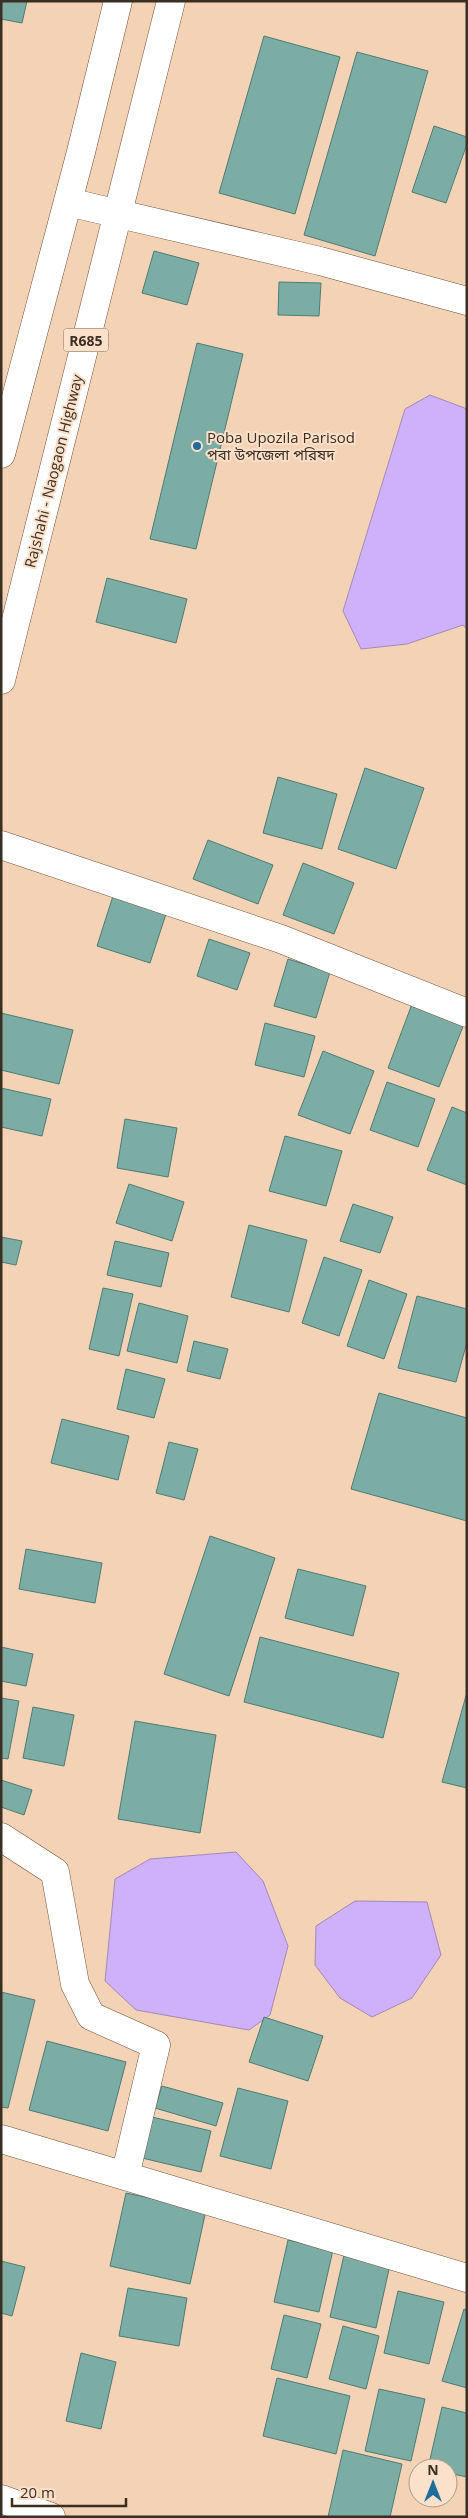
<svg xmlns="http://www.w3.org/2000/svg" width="468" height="2518" font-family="'Open Sans','Noto Sans Bengali',sans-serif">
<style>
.water{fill:#ceb1f9;stroke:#a28ab9}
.building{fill:#7cada5;stroke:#4d7c74}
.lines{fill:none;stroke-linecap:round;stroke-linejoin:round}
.street-casing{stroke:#6e5239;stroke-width:29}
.primary-casing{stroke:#6e5239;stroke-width:29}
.street{stroke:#fff;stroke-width:28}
.primary{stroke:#fff;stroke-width:28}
.poi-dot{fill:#1e6b9e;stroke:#fce1ca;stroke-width:2}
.labels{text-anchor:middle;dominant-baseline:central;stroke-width:4;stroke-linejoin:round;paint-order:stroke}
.shield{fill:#fce1ca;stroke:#756455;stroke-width:1}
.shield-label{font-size:14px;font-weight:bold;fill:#3b2e23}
.poi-label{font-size:15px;fill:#3b2e23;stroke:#fce1ca;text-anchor:start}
.street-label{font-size:15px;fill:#3b2e23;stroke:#fce1ca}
</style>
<rect width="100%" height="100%" fill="#f3d2b6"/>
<path class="water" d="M430,395L467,409V629L463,625L407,644L361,649L343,611L405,409Z
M236,1852L263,1881L288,1946L270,2015L249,2030L136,2010L105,1981L115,1879L150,1859Z
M355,1901L427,1902L441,1955L412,1998L372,2017L340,1998L315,1965L316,1926Z"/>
<path class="building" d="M1,1H27L22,23L1,19Z
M264,36L340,57L295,214L219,193Z
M357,52L428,71L375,256L304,235Z
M434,126L467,137V144L446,203L412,192Z
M154,251L199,263L187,305L142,293Z
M279,282L321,283L319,316L278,315Z
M197,343L243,354L196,549L150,539Z
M107,578L187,599L176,643L96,622Z
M365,768L424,788L396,869L338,849Z
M278,777L337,794L322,849L263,833Z
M208,840L273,865L258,904L193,879Z
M303,863L354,883L334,934L283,915Z
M113,896L166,914L150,963L97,946Z
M209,939L250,953L237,990L197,976Z
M288,959L330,972L316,1018L274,1006Z
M412,1004L464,1024L439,1087L388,1068Z
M1,1013L73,1030L59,1084L1,1070Z
M265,1023L315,1036L304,1077L255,1065Z
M323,1051L374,1071L350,1134L298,1115Z
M387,1082L435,1099L418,1147L370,1130Z
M1,1088L51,1099L42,1136L1,1127Z
M452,1107L467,1113V1185L427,1170Z
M125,1119L177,1128L168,1177L117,1168Z
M285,1136L342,1151L326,1206L269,1191Z
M129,1184L184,1202L172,1241L116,1223Z
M353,1204L393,1217L380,1253L340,1241Z
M249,1225L307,1240L289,1312L231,1297Z
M1,1237L22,1241L16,1265L1,1262Z
M115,1241L169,1253L161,1287L107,1275Z
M324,1257L362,1270L339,1336L302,1323Z
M369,1280L407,1294L384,1359L347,1346Z
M103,1288L133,1294L119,1356L89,1349Z
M417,1296L467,1309V1342L456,1382L398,1368Z
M139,1303L188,1316L177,1363L127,1351Z
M194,1341L228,1349L220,1379L187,1371Z
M126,1369L165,1379L154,1418L117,1409Z
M379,1393L467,1418V1521L351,1489Z
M62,1419L129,1436L118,1480L51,1463Z
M169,1442L198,1449L184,1500L156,1493Z
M210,1536L275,1558L229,1696L164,1674Z
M26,1549L102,1563L95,1603L19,1589Z
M298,1569L366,1586L353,1636L285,1618Z
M260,1637L399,1673L383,1738L244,1702Z
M1,1647L33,1654L26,1686L1,1681Z
M467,1692V1788L442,1782Z
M1,1698L19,1701L8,1759L1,1758Z
M33,1707L74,1715L64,1766L23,1758Z
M135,1721L216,1735L200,1833L118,1819Z
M1,1780L32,1790L24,1815L1,1807Z
M1,1992L35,2000L8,2108L1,2107Z
M264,2017L323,2036L308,2081L249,2062Z
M47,2041L126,2062L108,2131L29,2110Z
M162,2086L223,2103L216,2126L155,2108Z
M238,2088L288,2101L271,2169L220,2156Z
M152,2117L211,2131L201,2172L142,2158Z
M126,2193L206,2210L190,2284L110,2266Z
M288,2240L333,2250L319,2312L274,2302Z
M344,2255L390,2265L376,2328L330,2317Z
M1,2261L25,2267L12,2316L1,2313Z
M128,2288L187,2298L179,2346L119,2336Z
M398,2291L444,2302L429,2364L384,2353Z
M464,2309L467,2310V2388L442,2381Z
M284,2315L321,2324L307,2378L271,2369Z
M343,2326L379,2336L366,2389L329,2379Z
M81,2353L116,2362L101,2429L66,2421Z
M277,2378L350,2396L336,2454L263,2436Z
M379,2389L425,2399L411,2461L365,2451Z
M442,2407L467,2413V2477L448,2473V2468H428Z
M343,2450L402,2464L390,2517H328Z"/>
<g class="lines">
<defs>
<path id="street" d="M68,202L320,261L467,301
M1,845L281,939L467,1013
M1,1837L55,1872L75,1984L91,2016L156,2045L125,2176
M1,2139L467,2278
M1,2499L51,2517"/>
<path id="primary" d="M1,454L81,152L118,1
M1,680L171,1"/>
</defs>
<use href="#street" class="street-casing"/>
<use href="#primary" class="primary-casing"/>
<use href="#street" class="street"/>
<use href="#primary" class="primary"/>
</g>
<circle class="poi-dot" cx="197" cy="446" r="5"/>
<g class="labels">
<rect class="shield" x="63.5" y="328.5" width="45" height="23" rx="4"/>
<g class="shield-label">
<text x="86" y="340">R685</text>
</g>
<g class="poi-label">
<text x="207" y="437">Poba Upozila Parisod<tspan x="207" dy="17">পবা উপজেলা পরিষদ</tspan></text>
</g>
<g class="street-label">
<text transform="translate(53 471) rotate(-76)">Rajshahi - Naogaon Highway</text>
</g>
</g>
<rect width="468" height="2518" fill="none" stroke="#3b2e23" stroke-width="5"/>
<g transform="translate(433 2483)"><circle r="24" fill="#fce1ca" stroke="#af9987"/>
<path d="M0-4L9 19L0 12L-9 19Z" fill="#1e6b9e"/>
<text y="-8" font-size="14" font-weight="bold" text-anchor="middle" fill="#3b2e23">N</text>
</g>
<path d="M12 2498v8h114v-8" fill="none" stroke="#3b2e23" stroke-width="2.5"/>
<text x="20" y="2498" font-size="15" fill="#3b2e23" stroke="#fce1ca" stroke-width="4" paint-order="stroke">20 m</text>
</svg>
